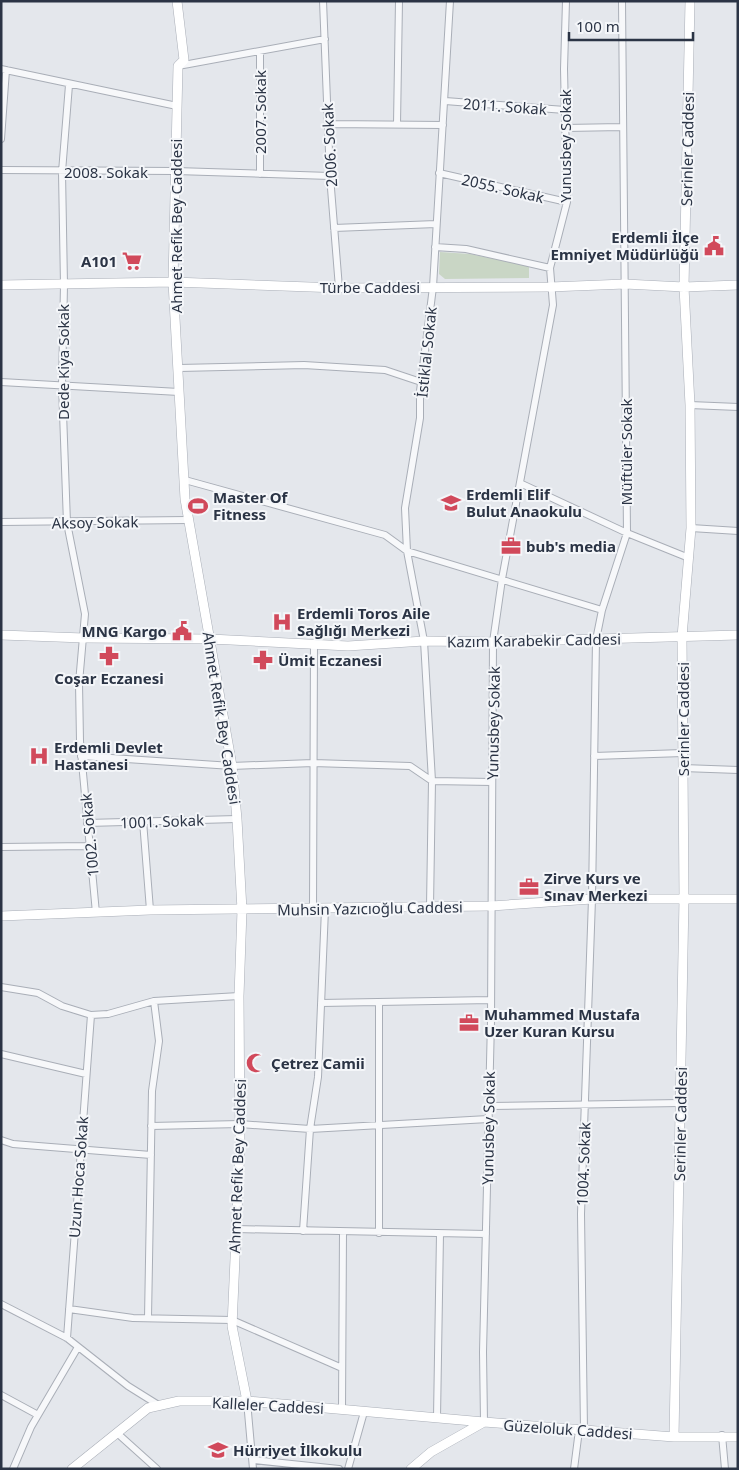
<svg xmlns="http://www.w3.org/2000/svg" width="739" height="1470" font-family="'Noto Sans',sans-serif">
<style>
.green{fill:#c9d6c5}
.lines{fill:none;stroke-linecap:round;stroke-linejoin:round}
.street-casing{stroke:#a9aeb7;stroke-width:8}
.secondary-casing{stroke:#a9aeb7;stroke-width:10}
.street{stroke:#f7f8fa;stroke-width:6}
.secondary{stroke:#fff;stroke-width:9}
.labels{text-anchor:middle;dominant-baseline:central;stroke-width:4;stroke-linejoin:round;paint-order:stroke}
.street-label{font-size:15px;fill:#2b3445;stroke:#f4f6f9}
.poi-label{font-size:15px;font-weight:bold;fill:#2b3445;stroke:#f4f6f9;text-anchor:start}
</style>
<rect width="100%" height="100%" fill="#e4e7ec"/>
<path class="green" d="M440,252L470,254L529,266V278L445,279L439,274Z"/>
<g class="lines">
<defs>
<path id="street" d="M323,1L330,176L339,288
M260,51V174
M178,66L325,39
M1,69L177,106
M69,85L62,172L64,285L62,385L67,523L85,614L79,683L80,741L96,913
M445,101L565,110
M328,124L443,125
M397,124L399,1
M565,128L622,127
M1,139L6,70
M1,170L176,171L330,176
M439,173L567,202
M334,228L436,224
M435,247L466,249L550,268
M179,368L304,365L385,370L421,382
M1,382L179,392
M690,405L738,407
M185,480L385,535L407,551L602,610
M522,484L627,533L689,558
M1,522L188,520
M691,528L738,531
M81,756L232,766L313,763L410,766L432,781L492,782
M594,756L683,753
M683,768L738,770
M143,821L150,910
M87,823L237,819
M1,847L90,846
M430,906L432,781L424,641L407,551L405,508L420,418V391L433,287L450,1
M313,909L314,644
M1,987L38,993L62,1006L91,1015L108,1014L154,1001L239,996
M321,1003L491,1000
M1,1054L86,1074
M489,1106L680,1103
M151,1126L240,1124L310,1129L488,1119
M1,1140L13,1144L151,1155
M236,1229L486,1234
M303,1231L310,1129L318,1077L325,909
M379,1233V1002
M1,1304L67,1338L128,1386L160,1406
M69,1309L133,1318L232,1320L342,1368
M148,1318L152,1091L159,1041L154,1001
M67,1338L91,1015
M1,1395L38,1415
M247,1401L253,1469
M342,1410L343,1232
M437,1418L440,1234
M484,1422L483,1352L491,1021L493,642L502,579L553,305L550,268L567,202L564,69L566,1
M584,1430L581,1214L592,899L596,640L602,610L627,533L622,1
M117,1433L157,1469
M722,1435L725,1469
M253,1460L339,1469
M13,1469L31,1427L78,1347
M348,1469L364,1412
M574,1469L579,1430"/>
<path id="secondary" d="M177,1L184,60L178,66L173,282L185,499L232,766L237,819L242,910L239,996L240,1146L232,1326L247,1401
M1,285L173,282L339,288L550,287L625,284L684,287L738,285
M1,635L84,638L210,639L348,646L424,641L493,642L738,635
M1,916L150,910L491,906L592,899H738
M674,1437L684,898L682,637L691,528L690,405L684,287L690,1
M72,1469L148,1408L179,1401H247L484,1422
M411,1469L431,1452L484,1422L674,1437H738"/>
</defs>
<use href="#street" class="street-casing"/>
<use href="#secondary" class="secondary-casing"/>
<use href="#street" class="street"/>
<use href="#secondary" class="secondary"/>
</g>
<defs>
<symbol id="civic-bare" viewBox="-9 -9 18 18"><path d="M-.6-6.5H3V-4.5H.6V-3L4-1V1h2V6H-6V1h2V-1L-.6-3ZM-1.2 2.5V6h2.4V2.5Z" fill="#d1495b" stroke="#f4f6f9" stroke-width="2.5" paint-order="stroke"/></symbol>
<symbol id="supermarket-bare" viewBox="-9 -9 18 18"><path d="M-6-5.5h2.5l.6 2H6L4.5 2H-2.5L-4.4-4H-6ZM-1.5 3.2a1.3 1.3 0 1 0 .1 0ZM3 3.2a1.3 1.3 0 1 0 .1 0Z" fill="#d1495b" stroke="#f4f6f9" stroke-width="2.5" paint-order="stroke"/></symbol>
<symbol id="school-bare" viewBox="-9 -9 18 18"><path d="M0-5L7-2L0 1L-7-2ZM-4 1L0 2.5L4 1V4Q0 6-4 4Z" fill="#d1495b" stroke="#f4f6f9" stroke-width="2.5" paint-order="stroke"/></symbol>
<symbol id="stadium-bare" viewBox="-9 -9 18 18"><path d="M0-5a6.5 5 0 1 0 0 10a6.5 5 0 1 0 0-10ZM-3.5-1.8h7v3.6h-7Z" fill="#d1495b" stroke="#f4f6f9" stroke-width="2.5" paint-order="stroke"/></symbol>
<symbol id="office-bare" viewBox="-9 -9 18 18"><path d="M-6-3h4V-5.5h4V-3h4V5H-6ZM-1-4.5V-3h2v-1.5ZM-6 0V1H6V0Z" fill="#d1495b" stroke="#f4f6f9" stroke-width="2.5" paint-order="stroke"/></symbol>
<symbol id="hospital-bare" viewBox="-9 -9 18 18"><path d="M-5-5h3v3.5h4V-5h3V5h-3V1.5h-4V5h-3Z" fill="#d1495b" stroke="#f4f6f9" stroke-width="2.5" paint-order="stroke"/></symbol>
<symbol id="pharmacy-bare" viewBox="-9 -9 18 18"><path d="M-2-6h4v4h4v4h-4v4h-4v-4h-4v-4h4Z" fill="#d1495b" stroke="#f4f6f9" stroke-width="2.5" paint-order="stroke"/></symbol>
<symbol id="mosque-bare" viewBox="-9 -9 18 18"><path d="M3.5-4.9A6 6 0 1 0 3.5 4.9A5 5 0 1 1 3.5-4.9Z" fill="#d1495b" stroke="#f4f6f9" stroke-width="2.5" paint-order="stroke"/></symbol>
</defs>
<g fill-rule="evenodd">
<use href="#civic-bare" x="700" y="232" width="28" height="28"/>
<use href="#supermarket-bare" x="118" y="247" width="28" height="28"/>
<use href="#school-bare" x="437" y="489" width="28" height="28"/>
<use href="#stadium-bare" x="184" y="492" width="28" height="28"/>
<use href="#office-bare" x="497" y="532" width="28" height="28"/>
<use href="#hospital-bare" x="268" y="608" width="28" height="28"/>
<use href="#civic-bare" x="168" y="617" width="28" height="28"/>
<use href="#pharmacy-bare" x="95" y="642" width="28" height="28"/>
<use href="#pharmacy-bare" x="249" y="646" width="28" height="28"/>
<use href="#hospital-bare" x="25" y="742" width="28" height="28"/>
<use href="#office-bare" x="515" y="873" width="28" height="28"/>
<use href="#office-bare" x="455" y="1009" width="28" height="28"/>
<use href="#mosque-bare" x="242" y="1049" width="28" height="28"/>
<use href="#school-bare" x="204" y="1436" width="28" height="28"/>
</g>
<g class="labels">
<g class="street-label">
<text transform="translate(505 106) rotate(4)">2011. Sokak</text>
<text transform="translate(260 112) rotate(-90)">2007. Sokak</text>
<text transform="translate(329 145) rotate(-93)">2006. Sokak</text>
<text transform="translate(565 146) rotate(-90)">Yunusbey Sokak</text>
<text transform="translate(687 149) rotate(-89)">Serinler Caddesi</text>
<text x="106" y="172">2008. Sokak</text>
<text transform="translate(503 188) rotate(13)">2055. Sokak</text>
<text transform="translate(176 226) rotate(-90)">Ahmet Refik Bey Caddesi</text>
<text x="370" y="287">Türbe Caddesi</text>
<text transform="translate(426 352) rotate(-84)">İstiklal Sokak</text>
<text transform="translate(63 362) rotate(-90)">Dede Kiya Sokak</text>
<text transform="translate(626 452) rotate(-90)">Müftüler Sokak</text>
<text transform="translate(95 522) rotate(-1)">Aksoy Sokak</text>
<text transform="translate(534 640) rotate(-1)">Kazım Karabekir Caddesi</text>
<text transform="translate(222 718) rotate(81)">Ahmet Refik Bey Caddesi</text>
<text transform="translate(683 719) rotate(-90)">Serinler Caddesi</text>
<text transform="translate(493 723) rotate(-89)">Yunusbey Sokak</text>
<text transform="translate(162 821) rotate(-2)">1001. Sokak</text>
<text transform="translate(89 835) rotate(-95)">1002. Sokak</text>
<text transform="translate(370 908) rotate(-1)">Muhsin Yazıcıoğlu Caddesi</text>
<text transform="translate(680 1124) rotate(-89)">Serinler Caddesi</text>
<text transform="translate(488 1128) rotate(-89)">Yunusbey Sokak</text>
<text transform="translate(583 1164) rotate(-88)">1004. Sokak</text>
<text transform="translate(237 1166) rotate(-88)">Ahmet Refik Bey Caddesi</text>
<text transform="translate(78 1177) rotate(-86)">Uzun Hoca Sokak</text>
<text transform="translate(268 1405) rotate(3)">Kalleler Caddesi</text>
<text transform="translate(568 1429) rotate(4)">Güzeloluk Caddesi</text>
</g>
<g class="poi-label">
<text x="699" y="237" text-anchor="end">Erdemli İlçe<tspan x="699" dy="17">Emniyet Müdürlüğü</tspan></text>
<text x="117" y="261" text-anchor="end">A101</text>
<text x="466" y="494">Erdemli Elif<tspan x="466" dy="17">Bulut Anaokulu</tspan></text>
<text x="213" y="497">Master Of<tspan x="213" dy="17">Fitness</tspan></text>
<text x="526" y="546">bub's media</text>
<text x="297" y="613">Erdemli Toros Aile<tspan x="297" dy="17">Sağlığı Merkezi</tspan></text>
<text x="167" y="631" text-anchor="end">MNG Kargo</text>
<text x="278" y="660">Ümit Eczanesi</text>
<text x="109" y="678" text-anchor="middle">Coşar Eczanesi</text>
<text x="54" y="747">Erdemli Devlet<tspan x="54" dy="17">Hastanesi</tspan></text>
<text x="544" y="878">Zirve Kurs ve<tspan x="544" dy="17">Sınav Merkezi</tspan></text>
<text x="484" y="1014">Muhammed Mustafa<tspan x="484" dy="17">Uzer Kuran Kursu</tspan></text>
<text x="271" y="1063">Çetrez Camii</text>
<text x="233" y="1450">Hürriyet İlkokulu</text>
</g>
</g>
<rect width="739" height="1470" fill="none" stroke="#2b3445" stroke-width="5"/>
<path d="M569 32v8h124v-8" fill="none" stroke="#2b3445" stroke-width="2.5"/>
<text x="576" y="32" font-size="15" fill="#2b3445" stroke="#f4f6f9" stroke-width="4" paint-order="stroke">100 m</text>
</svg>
